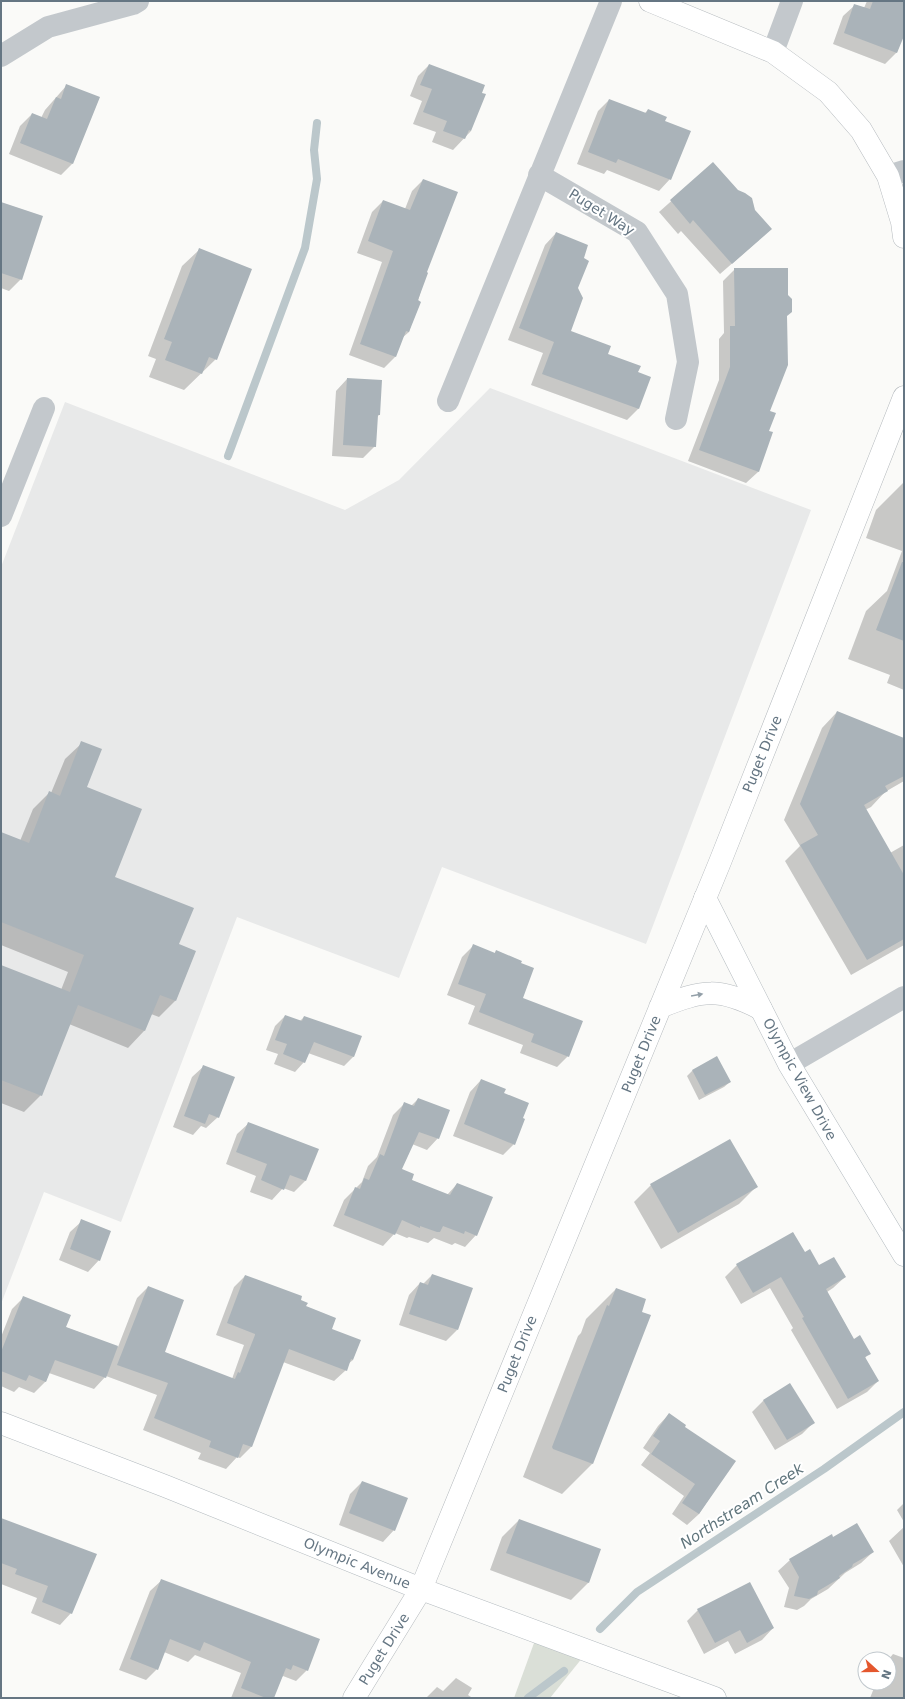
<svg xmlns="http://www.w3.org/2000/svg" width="905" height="1699" font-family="'DejaVu Sans',sans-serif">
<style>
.built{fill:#e8e9e9}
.green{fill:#dadfd7}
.shadow{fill:#0003}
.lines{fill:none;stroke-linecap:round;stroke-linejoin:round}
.stream{stroke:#bbc7cb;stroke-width:8}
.building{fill:#aab3b9}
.secondary-casing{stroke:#b3babf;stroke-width:23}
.primary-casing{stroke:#b5babe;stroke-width:23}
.street{stroke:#c3c8cc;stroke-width:22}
.secondary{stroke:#fff;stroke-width:22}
.primary{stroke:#fff;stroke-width:22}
.oneway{fill:#939fa8}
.labels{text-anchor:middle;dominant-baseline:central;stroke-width:4;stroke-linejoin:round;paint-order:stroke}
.street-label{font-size:14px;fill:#657683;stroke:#fff}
.water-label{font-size:15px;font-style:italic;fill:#60757c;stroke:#fff}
</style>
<rect width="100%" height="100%" fill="#fafaf8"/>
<path class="built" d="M490,388L811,510L646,944L442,867L399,978L237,917L121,1222L44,1192L1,1304V567L65,402L345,510L399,480Z"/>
<path class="green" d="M538,1632L583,1657L550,1698H514Z"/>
<path class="shadow" d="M867,1H904V33L897,52L885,64L833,44L843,16L855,5L864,8Z
M429,65L471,131L453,150L432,142L436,132L413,124L422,101L410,96L418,76Z
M67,85L99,98L72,164L61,175L9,154L20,126L32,114L41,118L45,110Z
M609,100L644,114L648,110L664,122L670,179L659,191L607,170L604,174L577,164L598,111Z
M713,164L759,240L720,274L681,231L678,234L659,212Z
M423,180L426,273L409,332L402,338L395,357L384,368L349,355L382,262L357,253L372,212L383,201L405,209L412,191Z
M1,204L21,279L9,291L1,288Z
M556,233L582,259L569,332L637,373L650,378L638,409L627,420L531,385L543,353L508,340L545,245Z
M199,250L216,359L184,390L149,377L156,359L148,356L182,266Z
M735,269L786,317L769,412L768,432L772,433L758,472L746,483L688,461L719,380V339L724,333L723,281Z
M347,379L379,415L377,417L375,446L363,458L332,456L336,391Z
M904,482V690L887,683L890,675L848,659L866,611L887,591L902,551L866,538L876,510Z
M837,712L904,739V781L885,792L871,807L865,810L890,853L904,845V945L851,975L785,861L800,846L784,820L822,728Z
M82,743L86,788L114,878L178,945L175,1001L159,1017L151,1014L144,1031L128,1048L69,1024L41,1095L24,1112L1,1103V966L61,990L68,972L1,945V834L20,841L33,809L49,793H51L65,759Z
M474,945L494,954L496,951L522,999L568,1056L557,1067L520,1053L523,1045L468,1024L475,1006L447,995L462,957Z
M285,1016L300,1021L304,1017L354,1056L344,1066L308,1053L304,1062L295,1072L274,1064L278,1054L266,1050L275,1026Z
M717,1058L730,1082L724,1087L699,1100L687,1076L692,1071Z
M204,1066L218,1117L206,1128L201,1126L193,1135L173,1127L192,1077Z
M481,1080L503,1094L514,1144L503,1155L453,1136L470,1092Z
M418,1099L438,1138L427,1150L412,1144L401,1169L411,1180L447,1195L457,1184L476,1235L465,1247L455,1243L452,1245L434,1238L428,1243L409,1237L407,1238L395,1233L383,1246L333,1226L344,1200L362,1182L368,1166L377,1157L393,1115L404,1104L411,1106Z
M249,1123L317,1149L305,1181L294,1192L283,1188L272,1200L250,1192L256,1176L226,1164L237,1134Z
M651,1185L756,1187L739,1204L661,1249L634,1202Z
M82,1221L99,1260L88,1272L59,1260L70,1232Z
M793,1233L804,1254L819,1267L845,1277L833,1288L827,1292L854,1340L869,1353L865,1358L878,1381L867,1392L837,1409L791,1330L793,1328L770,1288L741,1304L725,1277L737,1265Z
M432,1275L457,1330L446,1341L399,1325L409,1295L420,1283L423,1284Z
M245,1276L299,1301L331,1330L353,1360L348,1364L346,1370L334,1381L283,1362L251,1447L240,1458L237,1457L226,1469L198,1459L201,1453L143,1430L157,1395L106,1376L94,1389L49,1373L46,1381L34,1393L19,1387L14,1392L1,1386V1337L12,1309L24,1297L65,1327L118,1347L137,1298L148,1287L164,1352L232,1379L244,1345L216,1335L234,1287Z
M616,1289L640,1312L649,1316L592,1464L562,1494L523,1477L578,1336L581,1333L586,1319Z
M790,1384L813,1423L802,1434L775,1450L752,1412L763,1401Z
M669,1414L684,1427L734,1461L699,1514L687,1525L672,1514L684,1496L641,1465L650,1453L643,1448L658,1426Z
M362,1482L394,1530L383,1542L339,1525L350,1494Z
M904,1503V1522L897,1510Z
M1,1518L71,1613L60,1625L31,1613L37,1598L1,1584Z
M519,1520L600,1550L588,1583L571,1600L490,1570L502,1537Z
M904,1527V1567L889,1541Z
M833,1538L873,1552L861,1563L845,1573L828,1589L811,1599L804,1606L797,1610L784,1607L789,1588L778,1571L790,1560Z
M162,1580L307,1670L296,1681L283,1676L280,1679L273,1698H231L241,1673L195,1655L188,1662L164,1652L157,1669L146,1680L119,1670L150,1591Z
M698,1610L773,1628L762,1640L735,1654L728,1641L704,1654L687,1621Z
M893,1654L904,1658V1698H870L876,1683H889V1659Z
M456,1678L472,1688L468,1695L471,1697L470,1698H426L437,1687L443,1691Z"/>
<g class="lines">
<path class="stream" d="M228,456L305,248L317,179L314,150L317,123
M600,1629L637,1592L824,1469L904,1412
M528,1698L564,1671"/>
</g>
<path class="building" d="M873,1H904V36L897,53L844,33L854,4L870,9Z
M429,64L485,85L482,93L486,94L471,131L469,130L465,139L443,131L447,121L423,112L432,89L420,85Z
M66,84L100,97L73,164L20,143L32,113L47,119L56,97L61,99Z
M609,99L646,113L648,109L667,117L665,121L691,131L671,180L618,159L616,163L588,152Z
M713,162L738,190L745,193L752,198L755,210L772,229L732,264L693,220L690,224L670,200Z
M423,179L458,192L427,272L428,273L418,300L421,302L409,332L406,331L396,357L360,344L393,251L368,241L383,200L410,210Z
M1,202L43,216L22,280L1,273Z
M556,232L588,245L584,258L589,261L578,288L583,298L571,331L611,346L608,354L641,366L638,372L651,377L639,409L542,374L554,342L519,328Z
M199,248L252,269L217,360L209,357L202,374L165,360L172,342L164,339Z
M734,268H788V295L792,299V312L787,316L788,365L770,411L776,413L769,431L773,432L759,472L699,450L730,367V326H735Z
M347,378L382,380L380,415H378L376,447L343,445Z
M902,562H904V641L876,630Z
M837,711L904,738V776L885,786L888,791L864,805L904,875V939L867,960L800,845L818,835L800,804Z
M81,741L102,749L87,787L142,809L115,877L194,908L179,944L196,951L176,1001L160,995L145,1031L78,1005L42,1096L1,1080V965L70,992L84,955L1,922V832L29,843L49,791L60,796Z
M473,944L495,953L496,950L522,961L521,963L534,968L523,998L583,1021L569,1057L531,1042L534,1034L479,1012L486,994L458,984Z
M285,1015L302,1021L304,1016L362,1036L354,1057L314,1042L305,1063L283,1054L287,1044L275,1040Z
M717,1056L731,1082L705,1095L692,1070Z
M203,1065L235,1077L219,1118L209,1114L205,1124L184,1116Z
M481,1079L506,1089L504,1093L529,1103L523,1118L525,1119L515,1145L464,1124Z
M418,1098L450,1110L439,1139L419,1132L402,1169L414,1174L412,1180L450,1195L457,1183L493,1197L477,1236L465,1231L464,1234L443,1226L440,1232H437L420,1226V1228L402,1220L395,1235L344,1215L355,1187L360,1189L364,1178L369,1180L380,1154L384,1156L404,1102L414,1106Z
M248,1122L319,1149L306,1181L290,1175L284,1190L261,1180L267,1164L236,1152Z
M730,1139L758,1187L678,1233L650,1184Z
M81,1219L111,1231L100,1261L70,1249Z
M793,1232L805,1252L810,1249L819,1265L834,1257L846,1277L826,1289L854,1339L860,1335L871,1354L865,1357L879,1381L848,1399L802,1318L804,1317L781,1277L753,1293L736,1264Z
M432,1274L473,1288L458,1330L409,1314L420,1282L428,1285Z
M245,1275L302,1296L301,1300L308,1303L306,1306L336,1318L332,1329L361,1340L353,1360L351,1359L347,1371L289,1349L252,1447L243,1444L238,1458L209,1447L211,1441L154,1418L168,1383L117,1365L148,1286L184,1300L165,1352L235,1379L238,1372L240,1373L255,1335V1334L227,1323Z
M616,1288L646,1299L642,1312L651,1315L593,1464L553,1449L552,1447L607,1305L609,1306Z
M23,1296L71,1315L66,1327L118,1346L106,1378L55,1360L46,1382L29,1375L26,1381L1,1371V1352Z
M790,1383L815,1423L787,1440L763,1400Z
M669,1413L686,1425L685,1427L736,1461L699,1514L682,1503L695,1484L651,1454L660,1441L653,1436Z
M362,1481L408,1498L395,1531L349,1513Z
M1,1518L97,1554L72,1614L42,1602L48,1586L15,1574L17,1569L1,1563Z
M519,1519L601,1549L589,1583L506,1553Z
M857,1523L874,1552L853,1564L852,1567L839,1576L840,1578L818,1591L817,1595L809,1599L794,1596L799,1577L789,1559L832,1534L833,1537Z
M161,1579L320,1639L308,1671L293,1665L291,1670L286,1668L274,1698H266L241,1688L251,1662L204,1642L200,1651L170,1639L158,1670L130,1659Z
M750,1582L774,1628L747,1643L740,1630L715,1643L697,1609Z"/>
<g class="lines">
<defs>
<path id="secondary" d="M705,898L789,1064L904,1255
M1,1423L165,1486L421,1589L715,1698"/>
<path id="primary" d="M650,1L773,52L828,92L861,130L888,176L902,222L904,237
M660,1007C703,990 719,987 761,1009
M354,1698L421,1589L720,862L904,397"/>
</defs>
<use href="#secondary" class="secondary-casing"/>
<use href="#primary" class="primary-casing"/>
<path class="street" d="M773,52L792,1
M1,56L48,27L133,4L138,1
M539,175L637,232L677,294L688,362L676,419
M888,176L904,171
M448,401L611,1
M1,516L44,408
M789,1064L904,997"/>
<use href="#secondary" class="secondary"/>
<use href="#primary" class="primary"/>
</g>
<defs><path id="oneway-solid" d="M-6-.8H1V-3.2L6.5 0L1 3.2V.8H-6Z"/></defs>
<use class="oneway" href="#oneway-solid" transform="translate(697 995) rotate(-10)"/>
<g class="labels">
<g class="street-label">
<text transform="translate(602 212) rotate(32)">Puget Way</text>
<text transform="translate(762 754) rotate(-68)">Puget Drive</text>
<text transform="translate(641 1054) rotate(-68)">Puget Drive</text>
<text transform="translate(800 1079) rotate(61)">Olympic View Drive</text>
<text transform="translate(517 1354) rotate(-68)">Puget Drive</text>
<text transform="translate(357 1563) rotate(22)">Olympic Avenue</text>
<text transform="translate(384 1649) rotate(-58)">Puget Drive</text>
</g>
<g class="water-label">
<text transform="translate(742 1506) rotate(-33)">Northstream Creek</text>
</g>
</g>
<rect width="905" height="1699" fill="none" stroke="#657683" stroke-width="4"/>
<g transform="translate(877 1671) rotate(111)"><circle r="19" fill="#ffffff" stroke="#c1c8cd"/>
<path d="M0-3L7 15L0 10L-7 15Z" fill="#e4572e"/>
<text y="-6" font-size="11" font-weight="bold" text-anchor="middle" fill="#657683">N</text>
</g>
</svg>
